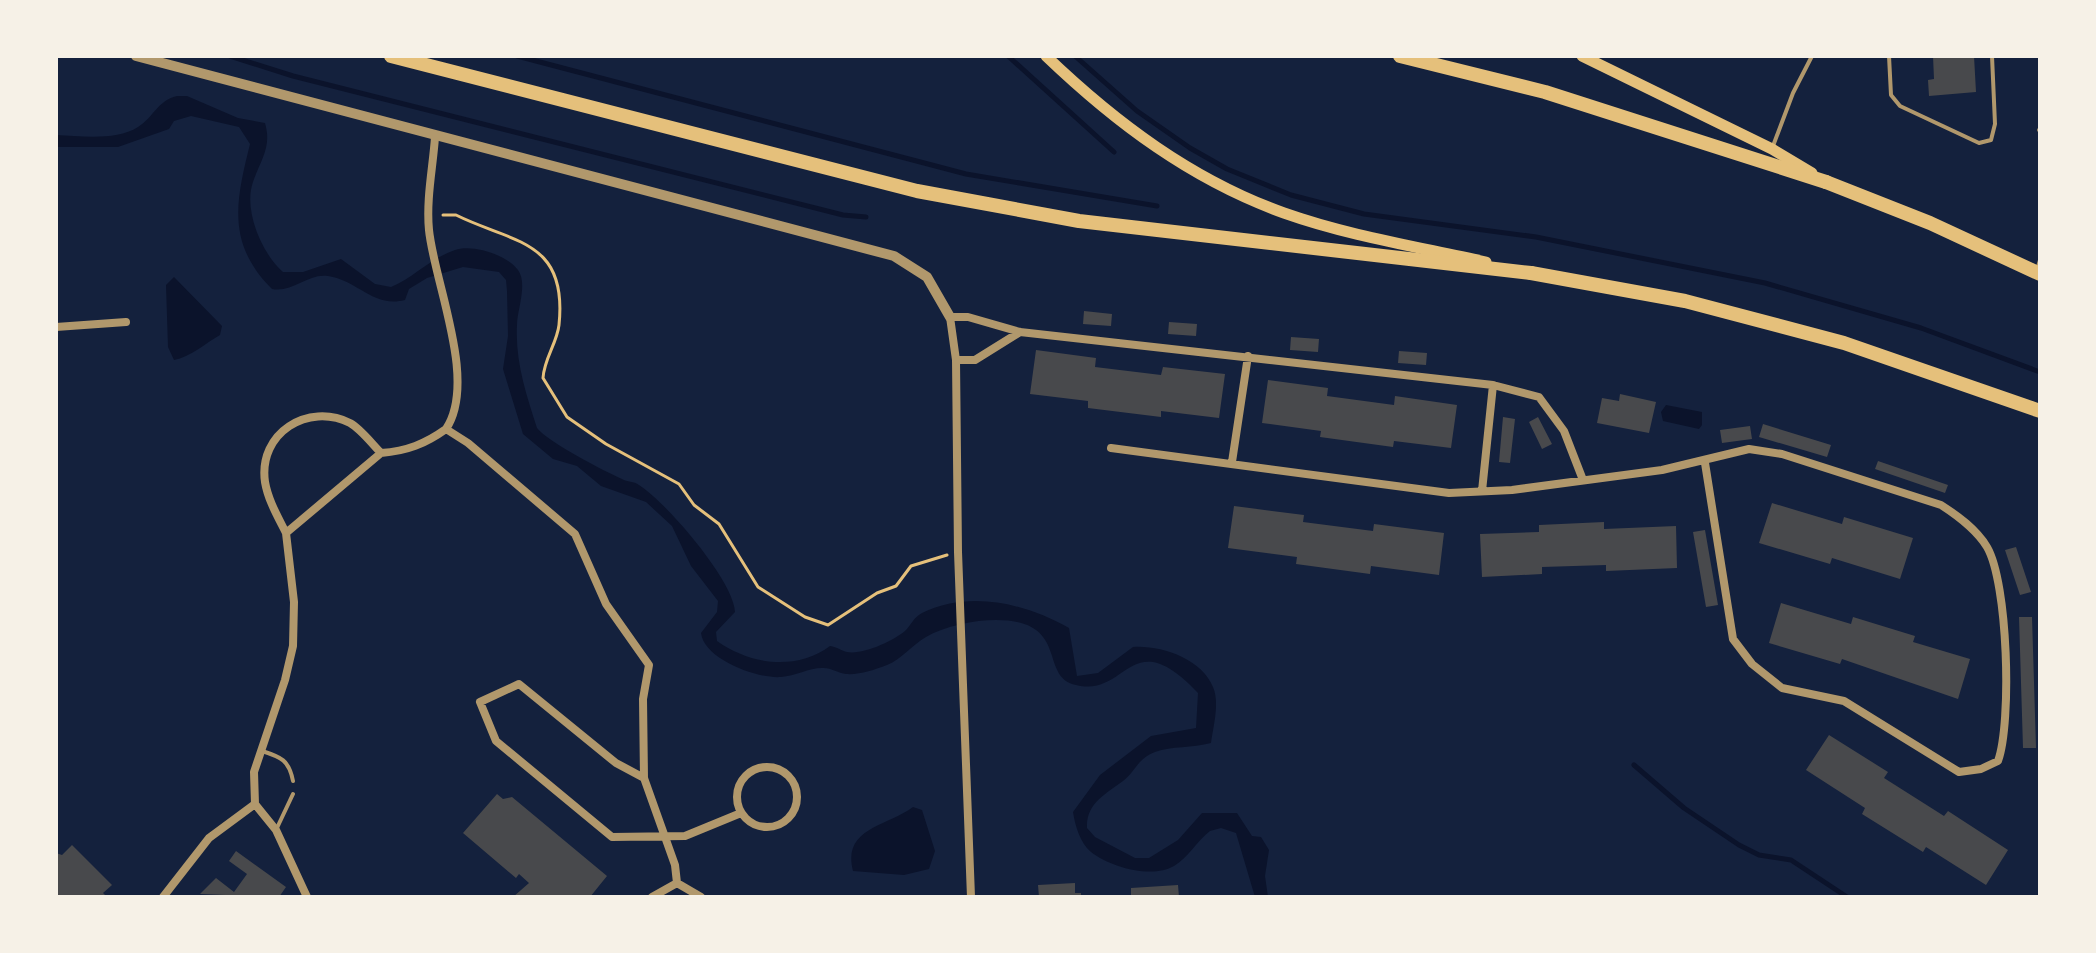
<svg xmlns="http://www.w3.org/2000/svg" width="2096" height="953" font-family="Barlow,sans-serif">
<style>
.water{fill:#0b132b}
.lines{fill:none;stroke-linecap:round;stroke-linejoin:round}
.stream{stroke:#0b132b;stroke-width:5}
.building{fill:#48494c}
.path{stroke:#e5c07b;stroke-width:3}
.service{stroke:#b1986c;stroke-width:4}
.minor{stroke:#b1986c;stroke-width:8}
.tertiary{stroke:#b1986c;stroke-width:10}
.secondary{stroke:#e5c07b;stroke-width:11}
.trunk{stroke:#e5c07b;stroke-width:14}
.motorway{stroke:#e5c07b;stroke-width:14}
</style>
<rect width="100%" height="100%" fill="#14213d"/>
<path class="water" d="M177,96H187L238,118L265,123C272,147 261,159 253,182C243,210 262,254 283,272H303L341,259L375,284L391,287C413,278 431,258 455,250C473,244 507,255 518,270C528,284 517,310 517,325C515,361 526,394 537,428C548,442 604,471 622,479C627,482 634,481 639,485C666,502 734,581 735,612L716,632L717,641C751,665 796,671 830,646C837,647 842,651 847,652C863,655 893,641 905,631C911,625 914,617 922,613C970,590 1024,603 1069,628L1077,676L1098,673L1133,647C1161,645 1202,659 1213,687C1220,703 1213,727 1211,743C1192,748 1172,746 1155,752C1137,759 1136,771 1123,781C1106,794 1086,803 1087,828L1095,837L1135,858H1149L1178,840L1202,813H1237L1252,836L1261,837L1269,850L1265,876L1268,897H1255L1236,833L1221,828L1210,831C1197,841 1188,858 1174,866C1152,879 1110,867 1091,852C1080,843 1075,825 1073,812L1100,775L1151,736L1196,728L1198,693C1130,621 1128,698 1076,685C1038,677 1071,620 996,620C974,620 945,626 926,637C912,645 902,659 887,665C874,670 859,675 846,674C838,673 830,667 822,668C809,668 795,676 781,677C757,679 704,659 701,633L717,612L718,601L691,566L672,526L646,502L601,486L577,466L553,459L523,434L503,369L508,336L507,291L506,280L499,272L463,267L427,278L409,289L405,300C373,308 359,281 328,276C308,273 292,293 272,289C226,243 236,201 250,144L239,127L191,116L174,121L169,129L118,147H56V135C81,136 116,141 138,127C154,117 157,101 177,96Z
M174,277L222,326L220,335C206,343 190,357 174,360L168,347L166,285Z
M1666,405L1702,412V425L1699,429L1663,421L1661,412Z
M913,807L922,810L935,851L929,869L904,875L853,871C842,828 886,827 913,807Z"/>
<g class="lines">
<path class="stream" d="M230,56L293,76L843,215L866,217
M517,56L966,174L1157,206
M1008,56L1114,152
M1075,56L1137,111L1190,148L1227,169L1291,195L1364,214L1536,237L1765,283L1921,328L2040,372
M1634,765L1684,808L1739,845L1759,855L1791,860L1847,897"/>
</g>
<path class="building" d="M1933,56H1974L1976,92L1929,96L1928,80L1934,79Z
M1084,311L1112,314L1111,326L1083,324Z
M1169,322L1197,324L1196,336L1168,334Z
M1291,337L1319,339L1318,352L1290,350Z
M1036,350L1096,358L1095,367L1161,375L1163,367L1225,374L1219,418L1161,411V417L1088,408V401L1030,394Z
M1399,351L1427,353L1426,365L1398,363Z
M1268,380L1328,388L1327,396L1394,405L1395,396L1457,405L1451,448L1394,441L1393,447L1320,437L1321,431L1262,423Z
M1620,394L1656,402L1649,433L1597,423L1602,398L1619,401Z
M1503,417L1515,419L1510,463L1499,462Z
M1538,417L1552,444L1542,449L1529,422Z
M1763,424L1831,445L1827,457L1759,437Z
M1750,426L1752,439L1722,443L1720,430Z
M1878,461L1948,485L1945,493L1875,469Z
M1772,503L1842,524L1844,517L1913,538L1900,579L1832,558L1830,564L1759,543Z
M1234,506L1304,515L1303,522L1373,531L1374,524L1444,533L1439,575L1371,566L1370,574L1296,564L1297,557L1228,548Z
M1604,522V529L1676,526L1677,568L1606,571V565L1542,567V574L1482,577L1480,534L1539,532V525Z
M1705,530L1718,605L1706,607L1693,532Z
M2016,547L2031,592L2020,595L2005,550Z
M1781,603L1851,624L1853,617L1915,636L1913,642L1970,659L1958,699L1842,659L1840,664L1769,643Z
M2019,617H2032L2036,748H2023Z
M1829,735L1888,772L1884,778L1944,816L1948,811L2008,850L1986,885L1926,847L1923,852L1862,814L1865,808L1806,770Z
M497,794L503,799L512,797L607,876L590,897H513L529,883L519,874L516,878L463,833Z
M72,845L112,885L103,893L107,897H56V853L62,855Z
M236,851L286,887L279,897L200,894L216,878L234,892L247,874L229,861Z
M1075,883V893H1081V897H1039L1038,885Z
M1178,885L1179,897H1131V888Z"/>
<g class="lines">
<path class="path" d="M443,215H456C512,243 568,239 559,325C557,343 544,359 543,378L567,417L606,444L679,484L694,505L719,524L758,587L805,617L828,625L877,593L896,586L911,566L947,555"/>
<path class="service" d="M1889,56L1891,95L1900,106L1979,143L1991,140L1995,124L1992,56
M2039,130H2040
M1773,146L1793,93L1812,56
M2037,270L2040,260
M262,751C281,757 289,760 293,781
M276,830L293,794"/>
<path class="minor" d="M435,137C433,167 426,199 429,230C434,282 478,381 446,429
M56,327L126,322
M956,360H975L1020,332
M1111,448L1449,493L1512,490L1662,470L1749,449L1782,454L1941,505C1958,516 1976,529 1987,547C2008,583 2012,722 1998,761L1981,769L1959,772L1844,701L1782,688L1752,664L1733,639L1705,463
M1232,462L1248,356
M1482,491L1493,385
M286,533C278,517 268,500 265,482C258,433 308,402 350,423C361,429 372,444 381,453C407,451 425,444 446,429L468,443L575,534L606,604L649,665L643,699L644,778L675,865L677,883
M737 797a30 30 0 1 1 60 0a30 30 0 1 1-60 0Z
M644,778L616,763L519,684L480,702L496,741L612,837L685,836L741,813
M163,897L209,838L255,804
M307,897L276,830L255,804L254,772L285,680L293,646L294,602L286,533L381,453
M652,897L677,883L701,897
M971,897L958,552L956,360L950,317H968L1020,332L1493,385L1539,397L1564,431L1583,480"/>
<path class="tertiary" d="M136,56L894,256L927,277L950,317"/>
<path class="secondary" d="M1046,56C1116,123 1192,180 1284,213C1349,236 1419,247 1486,262
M1582,56L1772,149L1812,173"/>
<path class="trunk" d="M1826,182L1930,223L2040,274
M1531,273L1685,301L1844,343L2040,411"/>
<path class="motorway" d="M391,56L917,191L1079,221L1531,273
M1400,56L1545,92L1826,182"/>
</g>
<rect width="2096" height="953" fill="none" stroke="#f6f1e7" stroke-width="116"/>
</svg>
